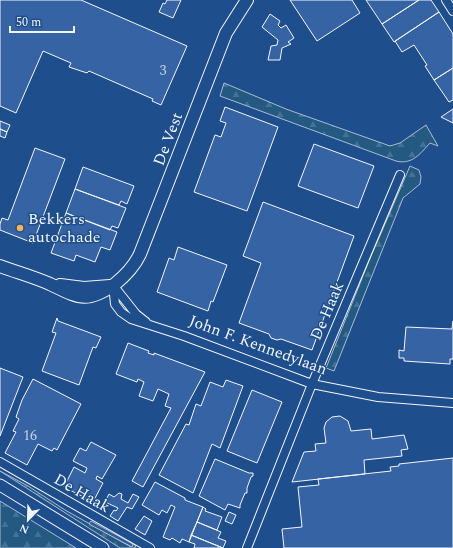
<svg xmlns="http://www.w3.org/2000/svg" width="453" height="548" font-family="Spectral,serif">
<style>
.forest{fill:url(#forest-firs);stroke:#a8bbd7}
.parking{fill:#305b95;stroke:#a8bbd7}
.building{fill:#3563a3;stroke:#f2f6ff}
.lines{fill:none;stroke-linecap:round;stroke-linejoin:round}
.street-casing{stroke:#f2f6ff;stroke-width:10}
.secondary-casing{stroke:#f2f6ff;stroke-width:13}
.primary-casing{stroke:#f2f6ff;stroke-width:14}
.street{stroke:#1f4e8c;stroke-width:8}
.secondary{stroke:#1f4e8c;stroke-width:11}
.primary{stroke:#1f4e8c;stroke-width:12}
.poi-dot{fill:#ffb74d;stroke:#1f4e8c;stroke-width:1.5}
.labels{text-anchor:middle;dominant-baseline:central;stroke-width:3;stroke-linejoin:round;paint-order:stroke}
.number-label{font-size:14px;fill:#c3d1e8}
.street-label{font-size:16px;fill:#f2f6ff;stroke:#1f4e8c}
.poi-label{font-size:16px;fill:#f2f6ff;stroke:#1f4e8c;text-anchor:start}
</style>
<defs>
<pattern id="forest-firs" width="22" height="20" patternUnits="userSpaceOnUse"><rect width="22" height="20" fill="#245a82"/><path d="M5 1l3.5 6h-7zM16 11l3.5 6h-7z" fill="#447295"/></pattern>
</defs>
<rect width="100%" height="100%" fill="#1f4e8c"/>
<path class="forest" d="M224,83L286,109L390,146L400,143L426,125L438,146L430,143C420,154 412,165 396,161L220,96Z
M410,166L419,170L421,177L420,184L403,198L334,371L326,368L369,261Z
M0,471L28,486L65,510L131,547L133,544L136,546L135,548H120Z
M0,501L76,548H0Z"/>
<path class="parking" d="M91,521L133,544L132,547L89,524Z"/>
<path class="building" d="M0,0H81L187,46L161,105L152,101L153,99L89,71L87,73L69,67L71,63L43,51L16,113L0,106Z
M167,0H181L173,18L159,12L163,3L165,4Z
M290,0H352L360,13L317,41Z
M366,0H419L382,24Z
M419,0H431L439,12L394,42L382,24Z
M439,12L453,34V68L434,80L425,66L427,65L414,45L402,52L395,41Z
M270,14L280,21L278,25L281,28L286,25L294,38L288,42L291,44L282,48L280,60H268L271,46L277,45L278,40L262,27Z
M453,68V100L449,102L434,80Z
M225,107L278,127L247,211L194,192L215,135L221,137L226,123L220,121Z
M453,109V123L441,117Z
M0,121L10,125L7,132L0,129Z
M0,129L7,132L5,138L0,136Z
M314,144L374,166L358,208L298,186Z
M35,148L65,159L33,243L0,230V224L2,218L8,220Z
M83,167L134,186L127,204L121,201L119,205L75,189Z
M75,189L126,208L118,228L112,226L110,230L66,213Z
M263,202L354,236L312,350L281,339L277,340L271,338L269,334L239,323L261,263L243,256Z
M66,213L117,232L110,250L101,247L95,262L76,255L74,261L51,253Z
M178,247L227,265L213,302L211,301L208,311L157,292L169,258L174,260Z
M57,318L58,321L101,337L96,348L93,347L79,385L42,371L56,333L52,332Z
M453,321V359H450V364L404,361V358H399V350L404,351L406,327L452,329Z
M128,343L149,351L148,353L154,355V353L205,372L143,487L132,481L171,408L165,406L169,394L158,389L153,401L139,396L144,382L138,379L137,382L116,374Z
M0,368L23,377L0,436Z
M33,379L81,404L57,450L54,448L52,451L38,444L27,465L5,453L16,432L13,431L19,419L16,417L22,400Z
M226,380L243,386L220,448L212,444L193,493L159,475L186,424L189,425L196,404L201,406L210,382L223,387Z
M252,390L282,402L257,463L227,451Z
M340,416L348,421L351,431L371,429L372,439L404,435L408,449L401,450L402,456L364,460L365,474L292,482L304,452L316,451L315,444L326,443L324,428L326,422L332,417Z
M91,442L116,455L102,479L97,476L96,479L103,483L93,502L64,487L74,467L85,473L87,468L73,461L80,448L86,451Z
M453,458V548H284L282,529L302,527L298,487L319,485L318,479L391,471L390,467L399,466V464Z
M215,459L249,473H253V476L251,477L247,488V493H245L240,505V508L228,504L225,510L199,496Z
M155,482L185,498V500L203,507L189,542L182,539L180,543L172,538L170,540L163,537L175,507L171,505L167,513L162,510L159,515L142,505Z
M119,493L122,494L121,499L128,503L133,494L139,497L132,509L127,507L118,521L110,516L114,510L116,511L118,508L105,502L109,494L114,497Z
M203,507L206,509L205,511L222,517L217,530L197,522Z
M229,512L236,515L232,524L225,521Z
M144,516L152,521L145,535L135,529Z
M197,522L221,532L218,538L226,541L223,548L191,535Z
M191,535L223,548H194L195,544L189,542Z"/>
<g class="lines">
<defs>
<path id="street" d="M446,0L453,11
M113,285L115,304L121,312L131,319L184,336L312,384L378,397L453,403
M113,285L136,314L146,322
M0,462L150,548
M247,548L312,384L400,175"/>
<path id="secondary" d="M0,485L103,548"/>
<path id="primary" d="M0,266C16,272 34,277 50,284C79,298 86,304 115,284C126,275 134,267 140,254L226,33L247,0
M60,285L84,288L110,286"/>
</defs>
<use href="#street" class="street-casing"/>
<use href="#secondary" class="secondary-casing"/>
<use href="#primary" class="primary-casing"/>
<use href="#street" class="street"/>
<use href="#secondary" class="secondary"/>
<use href="#primary" class="primary"/>
</g>
<circle class="poi-dot" cx="20" cy="228" r="4"/>
<g class="labels">
<g class="number-label">
<text x="163" y="70">3</text>
<text x="30" y="435">16</text>
</g>
<g class="street-label">
<text transform="translate(168 139) rotate(-69)">De Vest</text>
<text transform="translate(327 311) rotate(-67)">De Haak</text>
<text transform="translate(258 345) rotate(20)">John F. Kennedylaan</text>
<text transform="translate(82 493) rotate(30)">De Haak</text>
</g>
<g class="poi-label">
<text x="28" y="219">Bekkers<tspan x="28" dy="18">autochade</tspan></text>
</g>
</g>
<g transform="translate(28 520) rotate(203)" stroke="#1f4e8c" stroke-width="3" paint-order="stroke">
<path d="M0-3L7 15L0 10L-7 15Z" fill="#f2f6ff"/>
<text y="-6" font-size="11" font-weight="bold" text-anchor="middle" fill="#f2f6ff">N</text>
</g>
<path d="M10 26v6h64v-6" fill="none" stroke="#f2f6ff" stroke-width="2"/>
<text x="16" y="26" font-size="12" fill="#f2f6ff" stroke="#1f4e8c" stroke-width="3" paint-order="stroke">50 m</text>
</svg>
